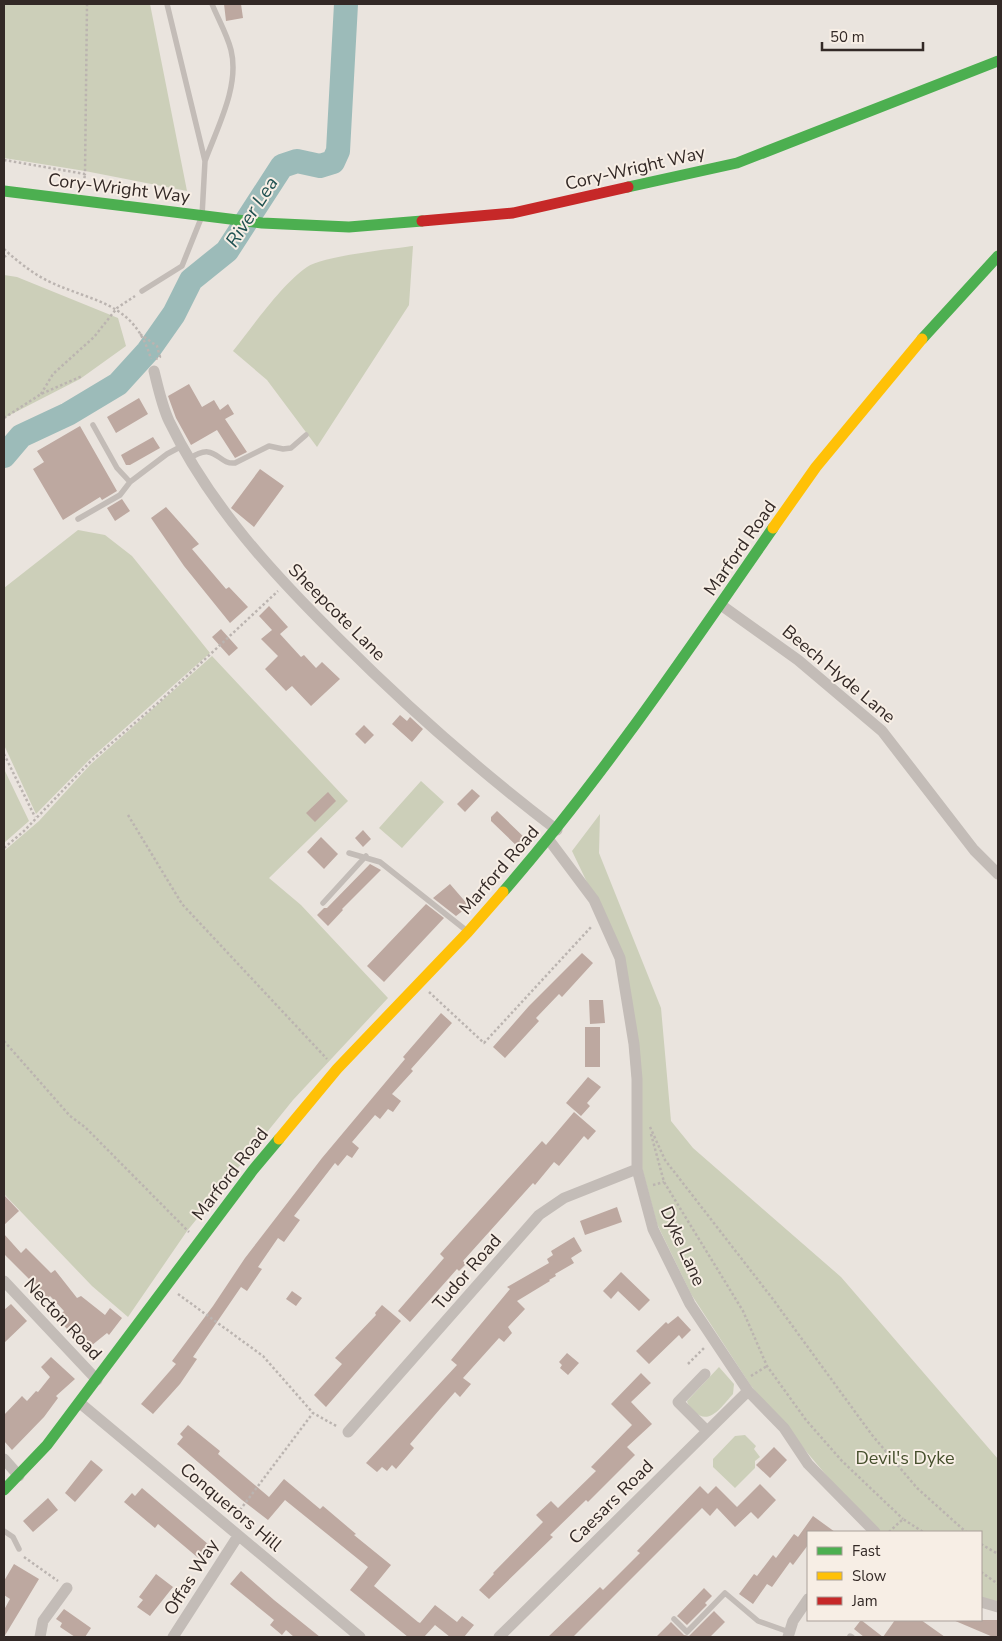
<svg xmlns="http://www.w3.org/2000/svg" width="1002" height="1641" font-family="'Nunito Sans',sans-serif">
<style>
.green{fill:#cccfb9}
.lines{fill:none;stroke-linecap:round;stroke-linejoin:round}
.river{stroke:#9cbbb9;stroke-width:24}
.building{fill:#bda8a0}
.path{stroke:#bbb4b0;stroke-width:2.5;stroke-dasharray:2.5 2.5;stroke-linecap:butt}
.lane{stroke:#c3bcb7;stroke-width:5.5}
.street{stroke:#c3bcb7;stroke-width:11}
.fast{stroke:#4caf50;stroke-width:11}
.slow{stroke:#ffc107;stroke-width:11}
.jam{stroke:#c62828;stroke-width:11}
.labels{text-anchor:middle;dominant-baseline:central;stroke-width:4;stroke-linejoin:round;paint-order:stroke}
.street-label{font-size:18px;fill:#332926;stroke:#f7eee5}
.park-label{font-size:18px;fill:#454f2c;stroke:#f7eee5}
.water-label{font-size:19px;font-style:italic;fill:#1f5151;stroke:#f7eee5}
</style>
<rect width="100%" height="100%" fill="#eae4de"/>
<path class="green" d="M4,4H150L187,191L85,171L4,158Z
M413,246L409,305L317,447L267,380L233,351C252,327 283,283 307,267C323,256 391,249 413,246Z
M4,275L17,277L118,318L126,346L80,379L4,418Z
M78,530L105,535L132,556L210,653L90,759L36,814L4,745V588Z
M212,656L348,801L269,878L301,905L388,998L293,1100L187,1231L128,1317L92,1286L4,1194V851L39,821L90,765Z
M4,769L29,821L4,843Z
M421,781L444,802L402,848L379,828Z
M600,814L599,853L661,1008L671,1121L693,1148L841,1277L998,1459V1602L981,1597V1532H876L870,1527L751,1386L691,1294L657,1224L639,1157L621,953L572,851Z
M719,1367L734,1384L733,1394C722,1406 709,1427 694,1411C691,1407 688,1406 687,1401Z
M745,1435L756,1446L754,1449L760,1457L755,1461V1468L735,1488L713,1467V1459L735,1436Z"/>
<g class="lines">
<path class="river" d="M4,456L21,436L68,414L118,384L148,351L174,314L191,280L227,251L282,166L297,161L320,166L333,162L338,151L346,4"/>
</g>
<path class="building" d="M224,4H241L243,18L226,21Z
M189,384L202,407L214,400L220,410L228,404L234,414L225,419L247,452L235,458L217,430L191,445L176,418L168,396Z
M139,398L148,414L116,433L107,417Z
M80,426L117,491L102,500L100,497L63,520L33,469L44,462L37,451Z
M153,437L160,448L130,465H126L121,455Z
M260,469L284,486L254,527L231,508Z
M122,499L130,511L115,521L107,508Z
M166,507L199,544L192,549L226,589L229,587L248,607L230,623L184,566L151,518Z
M269,606L288,627L280,634L301,657L304,655L316,668L322,662L340,679L311,706L292,686L286,691L265,669L278,656L261,639L272,630L259,616Z
M221,629L238,648L229,656L212,637Z
M400,715L407,721L410,717L423,729L412,742L392,724Z
M364,725L374,735L365,744L355,734Z
M472,789L480,796L465,812L457,804Z
M328,792L336,801L315,822L306,813Z
M497,811L527,840L519,848L491,821V817Z
M363,830L371,839L363,847L355,838Z
M321,837L338,854L324,869L307,852Z
M370,864L381,870L342,909L343,910L328,926L317,915L324,908H327Z
M450,884L469,906L456,916L433,898Z
M426,904L444,918L384,982L367,966Z
M582,953L593,963L562,997L559,994L536,1018L539,1021L505,1058L493,1047L529,1006Z
M589,1000H603L605,1023L590,1024Z
M441,1013L452,1023L411,1069L413,1071L392,1094L401,1101L393,1112L388,1109L380,1119L375,1115L352,1142L359,1148L352,1158L347,1155L338,1166L335,1163L294,1216L300,1220L284,1242L278,1238L258,1267L262,1269L247,1291L241,1287L193,1357L197,1359L180,1384L153,1414L141,1404L176,1364L172,1361L213,1306L245,1258L322,1158L405,1059L403,1057Z
M585,1027H600V1067H585Z
M588,1077L601,1087L587,1103L590,1106L581,1116L566,1103Z
M574,1112L596,1131L588,1140L584,1136L559,1166L554,1162L535,1185L533,1183L463,1261L466,1264L459,1271L457,1269L410,1322L398,1311L444,1258L440,1254L542,1141L546,1145Z
M4,1195L19,1211L4,1225Z
M617,1207L622,1222L585,1235L580,1221Z
M4,1234L21,1253L26,1248L51,1273L55,1270L77,1298L81,1296L105,1315L110,1308L122,1318L109,1335L107,1333L86,1350L57,1318L64,1311L50,1296L43,1302L33,1291L37,1287L4,1254Z
M574,1237L582,1251L571,1258L574,1263L555,1274L556,1276L549,1280L550,1281L517,1301L525,1309L508,1327L512,1333L504,1342L499,1338L463,1378L471,1384L460,1397L455,1392L440,1409L410,1444L414,1448L396,1469L392,1465L387,1471L382,1467L377,1472L366,1463L457,1365L451,1360L510,1289L507,1287L549,1263L547,1259L553,1255L551,1251Z
M621,1272L650,1300L639,1311L618,1291L611,1299L603,1291Z
M292,1291L302,1298L296,1306L286,1299Z
M11,1304L27,1321L4,1343V1310Z
M382,1305L401,1321L326,1407L314,1395L342,1364L335,1358L376,1315L375,1313Z
M678,1316L691,1330L682,1339L679,1335L649,1364L636,1351L666,1322L668,1324Z
M567,1353L579,1363L568,1375L560,1368L562,1365L559,1362Z
M51,1357L75,1379L56,1396L58,1398L44,1417L12,1450L4,1441V1415L22,1396L27,1401L36,1391L38,1392L50,1377L41,1367Z
M641,1373L651,1383L631,1402L652,1424L627,1447L635,1455L588,1502L586,1500L550,1535L553,1537L489,1599L479,1590L494,1574L493,1573L543,1522L536,1515L551,1501L558,1508L596,1471L591,1467L632,1425L611,1404Z
M188,1425L220,1451L218,1454L269,1497L284,1479L320,1509L323,1506L356,1534L354,1535L391,1565L374,1586L418,1622L420,1623L435,1605L457,1622L462,1616L474,1625L464,1637H450L435,1625L424,1637H408L350,1590L368,1567L285,1500L268,1520L242,1500L177,1444L183,1437L180,1434Z
M774,1447L787,1460L770,1478L756,1465Z
M91,1460L103,1470L75,1502L65,1493Z
M760,1484L776,1500L758,1519L751,1512L735,1527L717,1508L710,1516L702,1508L573,1637H548L600,1587L603,1590L640,1553L637,1551L700,1486L708,1494L716,1486L737,1507Z
M142,1488L208,1544L213,1550L203,1562L158,1524L155,1528L124,1502L132,1493L135,1496Z
M48,1498L58,1510L33,1532L23,1521Z
M813,1516L835,1532H808V1545L793,1565L790,1562L772,1587L767,1584L753,1604L739,1594L754,1574L757,1576L773,1555L776,1558L794,1534L798,1537Z
M14,1564L39,1579L4,1637V1610L10,1599L4,1595V1581Z
M241,1571L274,1600L320,1637H294L286,1630L282,1635L270,1625L274,1620L230,1584Z
M156,1574L173,1587L150,1616L137,1607L143,1600L139,1597Z
M704,1588L712,1596L705,1603L707,1605L687,1625L677,1616Z
M64,1609L91,1628L85,1637H75L60,1627L62,1623L56,1619Z
M714,1611L725,1622L710,1637H656L671,1622L684,1635L689,1636Z
M861,1620L883,1637L895,1620H921L945,1637H864L854,1629Z
M953,1620H998V1637H993Z"/>
<g class="lines">
<path class="path" d="M4,160L85,174L87,4
M83,188L85,174
M4,249C17,261 32,273 48,281C94,303 134,301 151,359
M4,257L9,254
M140,334L157,346L160,357L156,359
M41,394L53,374L94,337L117,308L135,296
M4,418L41,394L82,376
M4,754L35,817
M128,815L182,904L327,1059
M4,848L24,831L91,761L159,702L278,591
M429,992L484,1043L592,926
M4,1041L70,1116L85,1127L189,1232
M650,1127L665,1160L772,1298L872,1435L917,1488L966,1532
M651,1134L664,1182L743,1311L767,1366L806,1420L842,1461L903,1519
M653,1185L664,1182
M178,1294L263,1356L313,1413L338,1427
M688,1364L705,1347
M751,1376L767,1366
M234,1518L313,1413
M889,1532L903,1519L923,1532
M981,1544L998,1554
M24,1557L58,1581
M981,1572L998,1584"/>
<path class="lane" d="M205,161C217,128 240,86 231,50C227,34 218,19 212,4
M142,291L182,266L202,216L205,161L167,4
M93,425L117,468L130,482
M189,459C216,440 217,465 235,463L269,446L283,449L291,448L306,435
M78,519L120,495L130,482L167,454L182,446
M349,853L380,862L467,931
M323,903L366,856
M4,1531L13,1537L19,1549
M674,1619L687,1632L725,1593L758,1621L789,1632
M850,1636L852,1637"/>
<path class="street" d="M154,371C158,387 162,406 169,421C210,506 274,575 341,641C408,708 481,772 557,830
M721,605L798,660L882,731L974,850L998,874
M549,840L594,900L620,958L634,1044L637,1079V1169L653,1229L690,1304L748,1391L784,1428L808,1464L875,1532
M4,1281L97,1380
M705,1374L678,1402L707,1431
M80,1403L360,1637
M348,1432L539,1215L564,1198L637,1169
M4,1459L19,1476
M981,1602L998,1607
M40,1637L43,1621L67,1588
M173,1637L238,1536
M499,1637L748,1391
M788,1637L793,1621L808,1599"/>
<path class="fast" d="M628,187L737,163L998,61
M4,191L262,223L349,227L422,221
M922,339L998,256
M503,892C603,777 687,652 773,528
M4,1490L47,1445L253,1170L279,1139"/>
<path class="slow" d="M773,528L816,467L922,339
M279,1139L337,1069L468,932L503,892"/>
<path class="jam" d="M422,221L513,213L628,187"/>
</g>
<g class="labels">
<g class="street-label">
<text transform="translate(635 168) rotate(-13)">Cory-Wright Way</text>
<text transform="translate(119 188) rotate(7)">Cory-Wright Way</text>
<text transform="translate(740 548) rotate(-55)">Marford Road</text>
<text transform="translate(337 612) rotate(45)">Sheepcote Lane</text>
<text transform="translate(839 674) rotate(40)">Beech Hyde Lane</text>
<text transform="translate(499 870) rotate(-49)">Marford Road</text>
<text transform="translate(230 1174) rotate(-52)">Marford Road</text>
<text transform="translate(683 1246) rotate(66)">Dyke Lane</text>
<text transform="translate(467 1272) rotate(-49)">Tudor Road</text>
<text transform="translate(63 1319) rotate(47)">Necton Road</text>
<text transform="translate(611 1502) rotate(-45)">Caesars Road</text>
<text transform="translate(231 1507) rotate(40)">Conquerors Hill</text>
<text transform="translate(191 1577) rotate(-58)">Offas Way</text>
</g>
<g class="park-label">
<text x="905" y="1458">Devil's Dyke</text>
</g>
<g class="water-label">
<text transform="translate(252 212) rotate(-57)">River Lea</text>
</g>
</g>
<rect width="1002" height="1641" fill="none" stroke="#332926" stroke-width="10"/>
<rect x="807" y="1531" width="175" height="90" fill="#f7eee5" stroke="#a99f99"/>
<rect x="817" y="1547" width="25" height="8" fill="#4caf50" stroke="#a99f99"/>
<text x="852" y="1556" font-size="15" fill="#332926">Fast</text>
<rect x="817" y="1572" width="25" height="8" fill="#ffc107" stroke="#a99f99"/>
<text x="852" y="1581" font-size="15" fill="#332926">Slow</text>
<rect x="817" y="1597" width="25" height="8" fill="#c62828" stroke="#a99f99"/>
<text x="852" y="1606" font-size="15" fill="#332926">Jam</text>
<path d="M822 42v8h101v-8" fill="none" stroke="#332926" stroke-width="2.5"/>
<text x="830" y="42" font-size="15" fill="#332926" stroke="#f7eee5" stroke-width="4" paint-order="stroke">50 m</text>
</svg>
